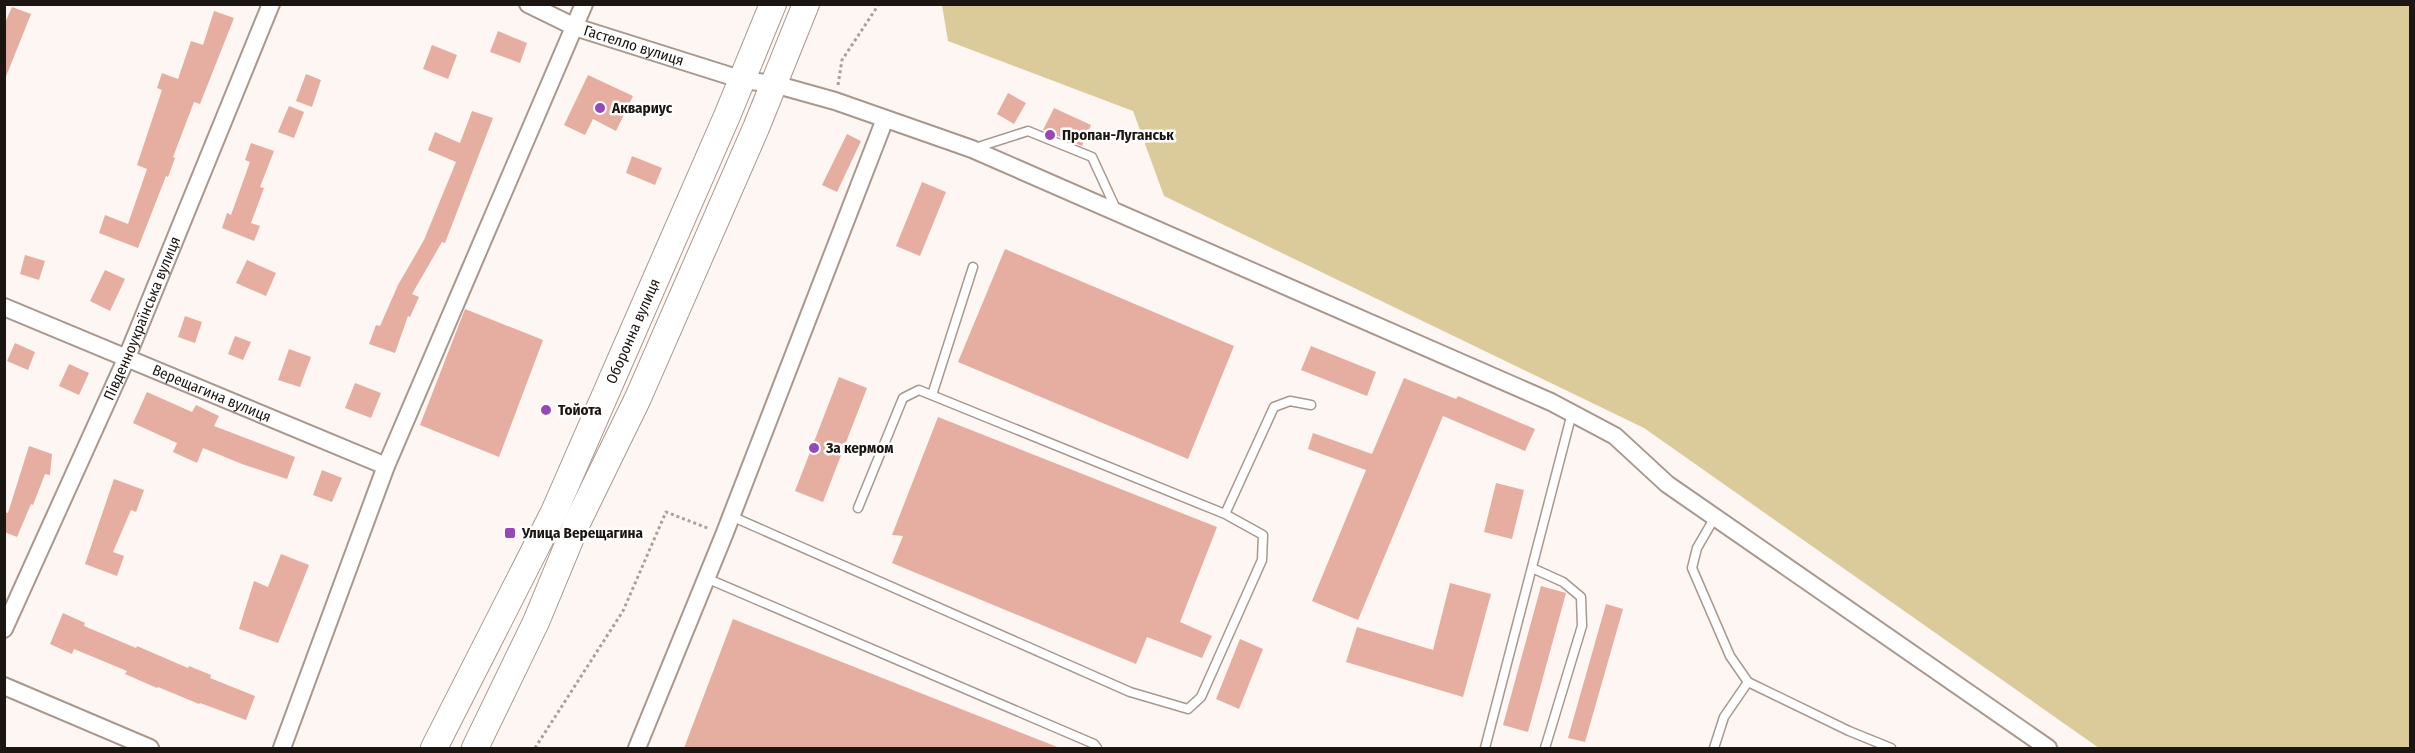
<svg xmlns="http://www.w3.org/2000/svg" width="2415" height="753" font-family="'Fira Sans Condensed',sans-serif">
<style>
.green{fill:#dbcb9b}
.building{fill:#e5aea1}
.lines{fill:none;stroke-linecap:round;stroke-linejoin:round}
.service-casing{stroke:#a8988e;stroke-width:11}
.minor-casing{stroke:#a8988e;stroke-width:20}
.primary-casing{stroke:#a8988e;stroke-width:28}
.path{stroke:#a8a19d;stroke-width:3;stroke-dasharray:3 3;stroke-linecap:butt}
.service{stroke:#fff;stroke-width:8}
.minor{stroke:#fff;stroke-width:16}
.primary{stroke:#fff;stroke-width:26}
.poi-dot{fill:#9847b7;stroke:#fff;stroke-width:2}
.labels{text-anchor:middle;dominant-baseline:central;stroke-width:5;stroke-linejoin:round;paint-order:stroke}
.street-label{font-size:15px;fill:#1c1612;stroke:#fff}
.poi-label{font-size:15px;font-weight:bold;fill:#1c1612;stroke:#fff;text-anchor:start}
</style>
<rect width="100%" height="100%" fill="#fdf6f2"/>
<path class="green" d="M942,5H2410V748H2099L1644,428L1164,196L1133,111L948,41Z"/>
<path class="building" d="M12,7L31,14L5,79L4,25Z
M214,11L234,18L200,104L194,102L173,157L175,158L168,177L166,176L138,248L99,233L105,215L128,224L147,169L137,165L162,90L157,88L162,73L178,79L191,41L203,45Z
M498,31L527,43L520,63L490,52Z
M432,45L457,55L448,79L423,69Z
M306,74L321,80L312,107L296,101Z
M588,75L633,96L616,131L593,119L585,135L564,125Z
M1008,93L1026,103L1014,124L997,114Z
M289,106L304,112L294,138L278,132Z
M1054,108L1091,125L1082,146L1043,130Z
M472,111L493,118L445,243L442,242L412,294L419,297L410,317L408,316L395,353L369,344L376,325L380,326L398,285L424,240L456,162L428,150L435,132L460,143Z
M847,134L861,141L837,192L822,185Z
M251,143L274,151L260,187L264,188L251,223L260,226L254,241L222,228L227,213L231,215L250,162L245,160Z
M632,156L662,168L655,185L626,173Z
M922,182L946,192L920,256L896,246Z
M1005,249L1234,346L1188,459L958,362Z
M25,255L45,261L39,280L20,274Z
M247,260L276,273L266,296L236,283Z
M105,270L125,279L110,311L90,301Z
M465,309L543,340L499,457L420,425Z
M185,316L202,322L195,343L178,337Z
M235,336L251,342L243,360L228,354Z
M15,343L35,352L28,370L7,361Z
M1311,346L1376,372L1367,396L1301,370Z
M289,349L311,357L300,387L278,380Z
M69,364L89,373L79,395L59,386Z
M839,377L867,388L823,502L795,491Z
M1404,378L1456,399L1458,396L1535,429L1525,451L1443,416L1358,620L1312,601L1366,470L1308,449L1313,433L1372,454Z
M355,383L381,393L371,418L345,408Z
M147,392L192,412L196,405L219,416L214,426L295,457L287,479L242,464L203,448L197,463L173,452L177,443L133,423Z
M938,417L1217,527L1180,622L1212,636L1202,658L1147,637L1136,664L892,563L903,536L892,535Z
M29,446L52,454L50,475L45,474L33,505L31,504L17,537L4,532V512L8,513Z
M322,470L342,478L332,502L313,495Z
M114,479L144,490L136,512L131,510L113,552L124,556L117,576L85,564Z
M1496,483L1524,490L1512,539L1484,532Z
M281,554L309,565L278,643L239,629L254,581L268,587Z
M1450,583L1491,594L1463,697L1346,662L1357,627L1433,650Z
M1541,586L1566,593L1528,732L1503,725Z
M1606,604L1623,609L1585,742L1568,738Z
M63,613L85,623L84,626L136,648L137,646L188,668L189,666L211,675L210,678L255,696L246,720L200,703L199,704L158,687L157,688L125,674L127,671L74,649L72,654L50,644Z
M733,619L1060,748H684Z
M1240,639L1263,649L1239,709L1216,699Z"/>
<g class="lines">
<defs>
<path id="service" d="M975,148L1028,131L1092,157L1116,209
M932,395L973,267
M1225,514L1274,407L1290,401L1311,405
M731,516L1130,692L1188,709L1201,697L1262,560L1263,535L1225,514L919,390L903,398L858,508
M1715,517L1697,548L1692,568L1730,656L1748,682L1849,731L1891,748
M1532,568L1563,582L1581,597L1582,626L1545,748
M706,578L1094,744L1097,748
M1485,748L1572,413
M1714,748L1724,717L1748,682"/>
<g id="minor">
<path id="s1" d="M528,4L575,27L743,80L774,84L835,101L972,149L1551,402L1615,436L1667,484L2048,748"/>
<path id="s2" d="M4,307L386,466"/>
<path id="s3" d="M4,629L127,357L271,4"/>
<path d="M4,686L150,748"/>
<path d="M282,748L386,466L584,4"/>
<path d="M637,748L724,535L885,119"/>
</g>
<g id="primary">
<path id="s4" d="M434,748L554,512L727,116L773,4"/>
<path d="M475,748L536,622L577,523L638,398L756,128L806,4"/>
</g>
</defs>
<use href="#service" class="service-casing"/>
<use href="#minor" class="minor-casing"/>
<use href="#primary" class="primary-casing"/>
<path class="path" d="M838,85L842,60L879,4
M535,748L623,611L666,512L710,529"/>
<use href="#service" class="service"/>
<use href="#minor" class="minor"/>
<use href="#primary" class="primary"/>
</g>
<g class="poi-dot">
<circle cx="600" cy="108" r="6"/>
<circle cx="1050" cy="135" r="6"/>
<circle cx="546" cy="410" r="6"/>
<circle cx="814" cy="448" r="6"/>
<rect x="504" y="527" width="12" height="12" rx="3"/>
</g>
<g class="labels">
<g class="street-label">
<text stroke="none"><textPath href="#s1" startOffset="114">Гастелло вулиця</textPath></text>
<text stroke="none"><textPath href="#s3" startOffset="340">Південноукраїнська вулиця</textPath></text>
<text stroke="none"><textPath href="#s4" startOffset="462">Оборонна вулиця</textPath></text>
<text stroke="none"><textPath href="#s2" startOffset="225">Верещагина вулиця</textPath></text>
</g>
<g class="poi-label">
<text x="612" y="108">Аквариус</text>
<text x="1062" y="135">Пропан-Луганськ</text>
<text x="558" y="410">Тойота</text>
<text x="826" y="448">За кермом</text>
<text x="522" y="533">Улица Верещагина</text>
</g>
</g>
<rect width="2415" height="753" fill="none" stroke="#1c1612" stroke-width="12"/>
</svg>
